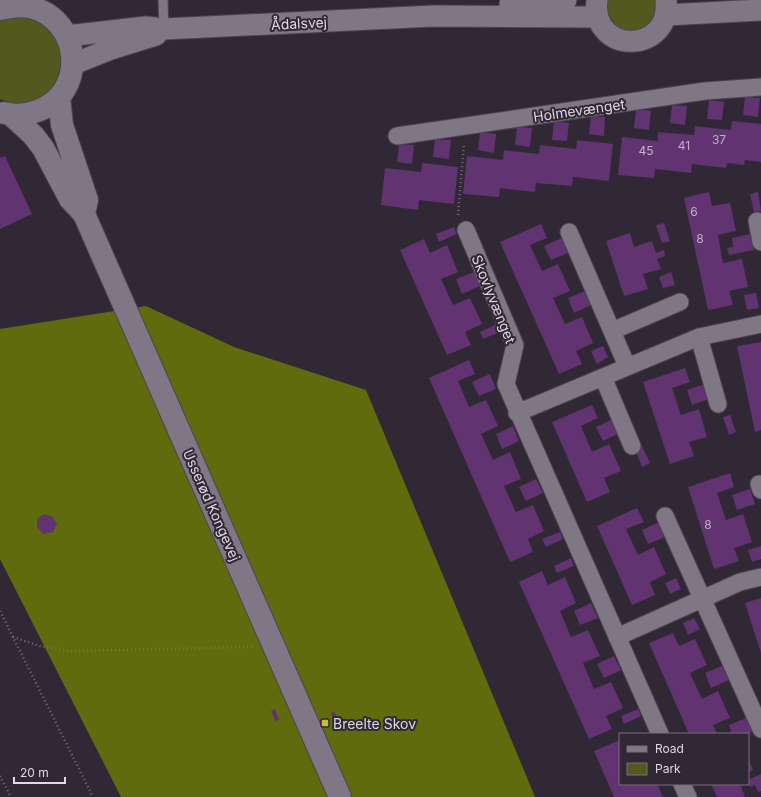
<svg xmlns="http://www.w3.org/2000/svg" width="761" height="797" font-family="Inter,sans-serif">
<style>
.green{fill:#51591f}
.forest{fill:#606b0e}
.building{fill:#613370}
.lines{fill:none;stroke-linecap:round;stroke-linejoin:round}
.service-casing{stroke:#4c4550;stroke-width:11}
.minor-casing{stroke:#4c4550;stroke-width:19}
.tertiary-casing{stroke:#4c4550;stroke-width:23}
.secondary-casing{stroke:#4c4550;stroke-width:24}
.path{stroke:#766f7a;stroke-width:2.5;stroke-dasharray:1 3;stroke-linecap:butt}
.service{stroke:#7f7686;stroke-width:9}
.minor{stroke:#7f7686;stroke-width:17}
.tertiary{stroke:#7f7686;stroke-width:21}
.secondary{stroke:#7f7686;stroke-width:22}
.poi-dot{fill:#c2bd3f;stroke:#302835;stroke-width:1.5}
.labels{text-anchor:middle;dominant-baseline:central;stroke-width:4;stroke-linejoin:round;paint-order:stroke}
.number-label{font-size:12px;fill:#c0b0c6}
.street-label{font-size:14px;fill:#dfdae3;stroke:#302835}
.poi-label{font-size:14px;fill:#dfdae3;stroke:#302835;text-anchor:start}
</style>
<rect width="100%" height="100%" fill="#302835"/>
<path class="green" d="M606,0H655C662,32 616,43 607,16C606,11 607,5 606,0Z
M12,17C91,14 65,129 0,99V21Z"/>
<path class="forest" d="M146,306L234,347L366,390L535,797H121L0,559V329Z"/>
<path class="building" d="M745,97L760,98L758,117L743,115Z
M709,100L724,102L722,120L707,119Z
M672,105L687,106L685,125L670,123Z
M636,109L651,111L649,130L634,128Z
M591,116L605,117L604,136L589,134Z
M554,121L569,123L567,141L552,140Z
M732,121L761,124V162L745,160L744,165L727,163L726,168L692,164L691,173L655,169L654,178L618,175L622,137L658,141V132L694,135L695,126L731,130Z
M517,127L532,128L530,147L515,145Z
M480,132L496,134L494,153L478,150Z
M435,139L451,140L449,159L433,157Z
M577,140L613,144L609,181L573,177L572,186L536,183L535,192L500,188L499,197L463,194L467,156L503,160L504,150L539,154L540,145L576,149Z
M399,144L414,145L412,164L397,162Z
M5,156L32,214L0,229V158Z
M422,163L458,167L454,204L419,200L418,210L381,205L385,168L421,172Z
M709,192L712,206L730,203L736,231L718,235L723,263L742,259L748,287L729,291L733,305L708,310L684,198Z
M758,192L761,211L754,212L750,194Z
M664,223L670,241L662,243L656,225Z
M541,224L547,238L530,245L542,271L558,264L570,291L553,298L565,324L582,317L593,343L576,351L582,364L559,374L500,242Z
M454,227L457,234L439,242L436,234Z
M630,233L634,247L652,241L656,253L664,250L665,256L657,259L661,269L643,274L648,289L624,296L606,241Z
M750,234L754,250L729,255L727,248L733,247L732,238Z
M562,238L568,253L551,260L544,246Z
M424,239L430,253L447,245L458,272L441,279L453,305L470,298L482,324L465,332L471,345L447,355L400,250Z
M474,272L480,286L462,294L456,279Z
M671,272L675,285L663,288L659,277Z
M585,291L591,305L574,313L568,298Z
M756,293L759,308L747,310L744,295Z
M497,324L500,332L483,339L480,332Z
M761,342V430L755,432L737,346Z
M603,346L608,357L597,364L591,351Z
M469,360L475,374L458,381L469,407L486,400L498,426L481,434L493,460L510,452L521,479L504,486L516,512L533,505L544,531L528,539L533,552L510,562L429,378Z
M685,368L690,382L672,388L681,415L699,409L707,437L689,442L694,456L670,464L643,382Z
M490,374L496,389L479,396L472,382Z
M705,384L709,399L692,405L687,390Z
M592,405L598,418L581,426L592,452L609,444L621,471L604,478L610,492L587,502L552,422Z
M730,415L736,432L729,435L723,417Z
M613,419L620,433L603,441L596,427Z
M513,426L519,441L502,449L496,434Z
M642,446L650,463L642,467L635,449Z
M730,473L734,487L717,493L726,520L743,514L752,542L734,548L739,561L714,569L688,487Z
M536,479L543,493L526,501L519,487Z
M750,489L755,504L737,510L732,495Z
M637,508L644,522L626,529L638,555L654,547L666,574L650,582L655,595L632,605L597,526Z
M44,514L52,516L57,524L53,532L43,534L37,527V519Z
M659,522L665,537L648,544L642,530Z
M560,532L563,539L546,547L542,539Z
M761,546V559L752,562L748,550Z
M571,558L574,566L557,573L554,566Z
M542,571L548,585L565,577L576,603L560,611L571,637L588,630L600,656L583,663L594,689L611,682L623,708L606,716L612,729L589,739L519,582Z
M676,578L681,589L670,594L665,583Z
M761,598V653L745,603Z
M591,603L598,618L580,625L574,611Z
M694,618L700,629L688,635L683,623Z
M673,633L679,646L695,639L707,665L690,673L702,699L718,691L730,718L713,725L717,734H689L649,643Z
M614,656L621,670L604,678L597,664Z
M722,666L729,680L711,688L705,673Z
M275,709L279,720L275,721L271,711Z
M638,709L641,716L624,724L621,716Z
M334,711L338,719L334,721L331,713Z
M746,718L752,732L748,734H732L729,725Z
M620,740V784H657L663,797H614L594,751Z
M748,758L753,770L748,773Z
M761,774V791L758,792L755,785L750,787L748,780Z
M711,784H740L745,797H717Z"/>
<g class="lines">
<defs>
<path id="service" d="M163,0L164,29"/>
<path id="minor" d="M397,136L705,91L761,87
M757,221L761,242
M466,230L515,345L506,384L660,734
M569,232L627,366
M612,331L680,302
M699,337L718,404
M603,377L632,446
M517,413L699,337L761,324
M759,484L761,490
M665,516L761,729
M617,637L740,582L761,577
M682,784L688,797"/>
<path id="tertiary" d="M597,0C590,55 672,55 666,0
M510,4L566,0
M666,15L761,10
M67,36L146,27L164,29L433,16L597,17
M73,64L111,49L156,35"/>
<path id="secondary" d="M0,9C10,7 20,5 30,7C82,19 88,94 37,111C26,115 15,116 4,113
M59,97L62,125L87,200L84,214
M10,114L33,135L43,148L70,199L84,214L340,797"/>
</defs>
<use href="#service" class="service-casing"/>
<use href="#minor" class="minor-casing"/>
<use href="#tertiary" class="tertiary-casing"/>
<use href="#secondary" class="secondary-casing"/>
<path class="path" d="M458,215L464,143
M0,611L93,797
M13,637L40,646L69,651L253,647
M0,776L11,797"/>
<use href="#service" class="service"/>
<use href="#minor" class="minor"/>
<use href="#tertiary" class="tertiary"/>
<use href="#secondary" class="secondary"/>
</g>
<rect class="poi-dot" x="321" y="719" width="8" height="8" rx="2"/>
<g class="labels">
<g class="number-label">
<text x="719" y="139">37</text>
<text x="684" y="145">41</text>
<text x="646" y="150">45</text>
<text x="694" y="211">6</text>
<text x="700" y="238">8</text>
<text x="708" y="524">8</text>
</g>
<g class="street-label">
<text transform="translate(299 23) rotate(-3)">Ådalsvej</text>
<text transform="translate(579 110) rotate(-8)">Holmevænget</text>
<text transform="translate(494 299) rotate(68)">Skovlyvænget</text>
<text transform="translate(212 505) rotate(66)">Usserød Kongevej</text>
</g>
<g class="poi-label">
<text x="333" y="723">Breelte Skov</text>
</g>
</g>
<rect x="619" y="733" width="130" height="52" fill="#302835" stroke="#766f7b"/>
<rect x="627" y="746" width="20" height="6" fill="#7f7686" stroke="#766f7b"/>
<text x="655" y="753" font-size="12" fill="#dfdae3">Road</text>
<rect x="627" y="763" width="20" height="12" fill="#51591f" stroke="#766f7b"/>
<text x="655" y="773" font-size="12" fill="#dfdae3">Park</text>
<path d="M14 777v6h51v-6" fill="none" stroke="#dfdae3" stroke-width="2"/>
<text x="20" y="777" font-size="12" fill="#dfdae3" stroke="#302835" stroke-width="3" paint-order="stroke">20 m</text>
</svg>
